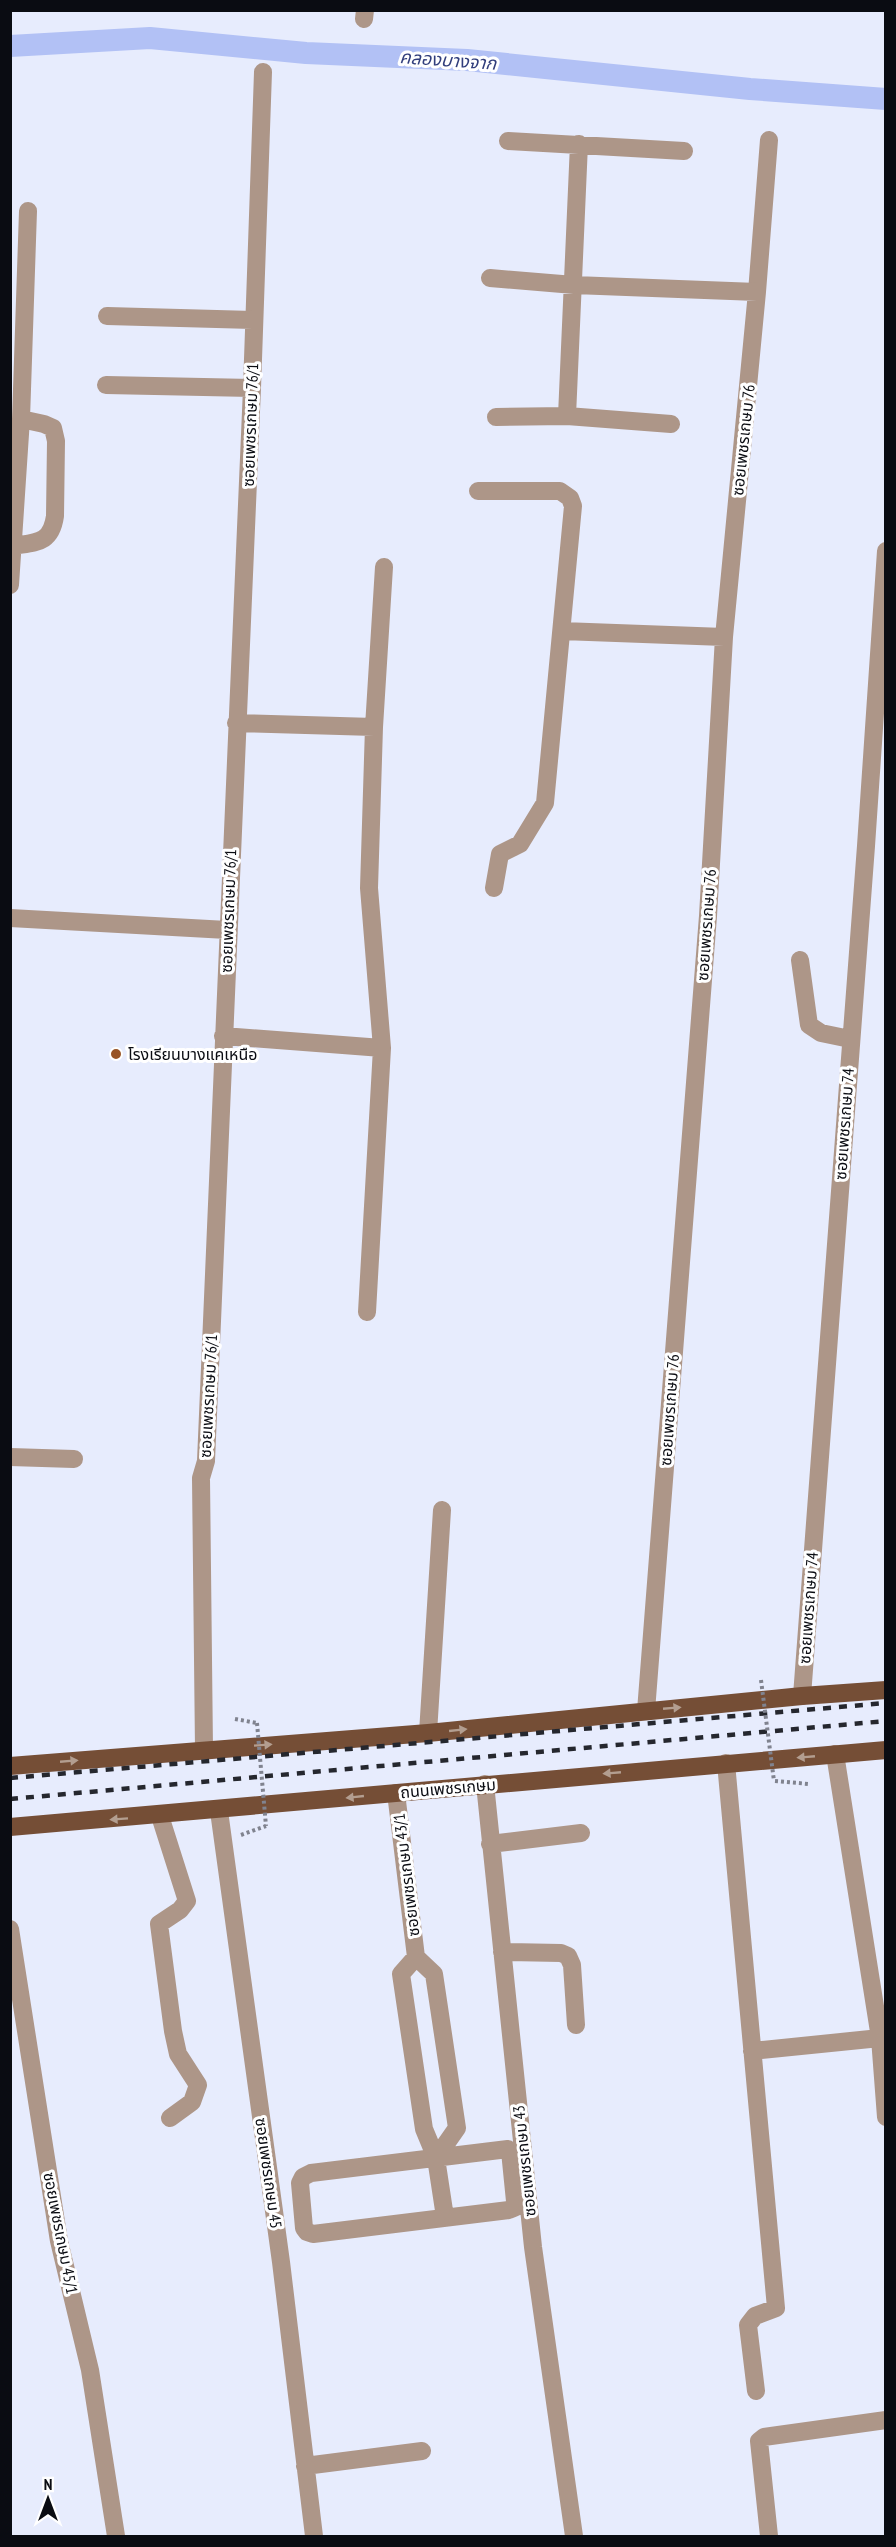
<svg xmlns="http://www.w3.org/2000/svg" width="896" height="2547" font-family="'PT Sans Narrow','Noto Sans Thai',sans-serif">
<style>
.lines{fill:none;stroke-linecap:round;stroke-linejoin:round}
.canal{stroke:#b2c1f5;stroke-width:22}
.path{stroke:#80838f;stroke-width:4;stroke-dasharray:3 3;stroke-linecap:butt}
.minor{stroke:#ad9688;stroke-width:18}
.major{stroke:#754e36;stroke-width:18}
.rail{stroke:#25272e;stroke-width:4.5;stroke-dasharray:8 8;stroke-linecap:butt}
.path-bridge{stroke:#80838f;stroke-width:4;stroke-dasharray:3 3;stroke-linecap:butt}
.oneway{fill:#b39e90}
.poi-dot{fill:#985426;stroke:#fff;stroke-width:2}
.labels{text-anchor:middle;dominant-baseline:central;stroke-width:6;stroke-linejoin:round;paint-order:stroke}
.street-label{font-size:16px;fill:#0a0c12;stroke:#fff}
.poi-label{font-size:16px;fill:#0a0c12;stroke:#fff;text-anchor:start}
.water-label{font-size:18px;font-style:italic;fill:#313e7c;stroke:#fff}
</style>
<rect width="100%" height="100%" fill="#e7ecfd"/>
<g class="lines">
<path class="canal" d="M10,46L150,38L306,53L467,60L750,89L886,99"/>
<path class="path" d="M235,1719L257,1723
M775,1781L809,1784
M241,1835L266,1826"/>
<path class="minor" d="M364,19L365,10
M508,141L684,151
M490,278L574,285L757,292
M107,316L253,320
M106,385L252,388
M567,416L579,144
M496,417L567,416L671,424
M478,491H560L570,498L573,506L545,803L520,844L500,854L494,888
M13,546C36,542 51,544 55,516L56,441L53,428L44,424L21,419
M10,585L21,419L28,211
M562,631L724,637
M236,723L374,727
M10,918L227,930
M800,960L809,1025L821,1033L850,1039
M223,1036L382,1048
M367,1312L382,1048L369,888L374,727L384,567
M10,1457L74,1459
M802,1696L866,846L886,551
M646,1711L708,916L724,637L757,292L769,140
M428,1733L442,1510
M204,1749L201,1478L206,1461L252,388L263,72
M835,1754L880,2038L886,2117
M726,1763L776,2308L755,2316L748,2325L756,2391
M485,1784L533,2247L574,2536
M396,1793L416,1957
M219,1811L281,2262L314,2536
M160,1816L187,1901L180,1910L159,1924L173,2031L178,2054L198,2085L192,2102L170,2118
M490,1844L581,1833
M10,1929L59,2241L90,2370L116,2536
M502,1952L561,1953L568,1956L572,1965L576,2025
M416,1957L434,1974L457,2128L436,2158L424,2129L401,1974Z
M752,2051L880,2038
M508,2149L510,2151L515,2201L514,2208L509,2210L313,2234L307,2232L304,2228L300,2183L303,2177L311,2173Z
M436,2158L445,2217
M305,2466L422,2451
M769,2536L759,2441L764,2437L771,2436L886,2420"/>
<path class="major" d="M10,1766L428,1733L802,1696L886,1690
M10,1827L886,1750"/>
<path class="rail" d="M10,1778L886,1703
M10,1799L886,1721"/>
<path class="path-bridge" d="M761,1680L774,1781
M257,1723L266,1826"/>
</g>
<defs><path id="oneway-solid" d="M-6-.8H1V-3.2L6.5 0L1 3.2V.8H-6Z" transform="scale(1.5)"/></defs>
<g class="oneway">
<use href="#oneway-solid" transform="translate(672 1708) rotate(-5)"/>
<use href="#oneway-solid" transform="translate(458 1730) rotate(-6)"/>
<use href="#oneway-solid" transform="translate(263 1745) rotate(-4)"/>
<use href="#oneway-solid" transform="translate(806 1757) rotate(175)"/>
<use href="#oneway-solid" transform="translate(69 1761) rotate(-5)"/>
<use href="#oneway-solid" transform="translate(612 1773) rotate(175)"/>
<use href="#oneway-solid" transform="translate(355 1797) rotate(174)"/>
<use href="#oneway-solid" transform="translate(119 1819) rotate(176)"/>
</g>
<circle class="poi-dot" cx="116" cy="1054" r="6"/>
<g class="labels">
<g class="street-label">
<text transform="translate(250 425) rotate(-88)">ซอยเพชรเกษม 76/1</text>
<text transform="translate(743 440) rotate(-84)">ซอยเพชรเกษม 76</text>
<text transform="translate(228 911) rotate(-88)">ซอยเพชรเกษม 76/1</text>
<text transform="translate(706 925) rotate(-86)">ซอยเพชรเกษม 76</text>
<text transform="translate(844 1124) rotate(-86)">ซอยเพชรเกษม 74</text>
<text transform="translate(208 1396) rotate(-87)">ซอยเพชรเกษม 76/1</text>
<text transform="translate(669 1410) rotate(-86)">ซอยเพชรเกษม 76</text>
<text transform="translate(808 1608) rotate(-86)">ซอยเพชรเกษม 74</text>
<text transform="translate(448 1788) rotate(-5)">ถนนเพชรเกษม</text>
<text transform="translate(406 1875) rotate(-97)">ซอยเพชรเกษม 43/1</text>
<text transform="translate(524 2161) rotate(-96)">ซอยเพชรเกษม 43</text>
<text transform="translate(269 2173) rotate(82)">ซอยเพชรเกษม 45</text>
<text transform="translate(61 2233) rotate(79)">ซอยเพชรเกษม 45/1</text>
</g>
<g class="poi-label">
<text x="128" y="1054">โรงเรียนบางแคเหนือ</text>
</g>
<g class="water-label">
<text transform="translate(448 60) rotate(4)">คลองบางจาก</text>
</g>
</g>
<rect width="896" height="2547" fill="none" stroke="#0a0c12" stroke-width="24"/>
<g transform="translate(48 2499)" stroke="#ffffff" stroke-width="4.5" paint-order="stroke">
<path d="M0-4.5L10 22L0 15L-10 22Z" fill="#0a0c12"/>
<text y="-9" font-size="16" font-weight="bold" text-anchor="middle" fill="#0a0c12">N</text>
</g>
</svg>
